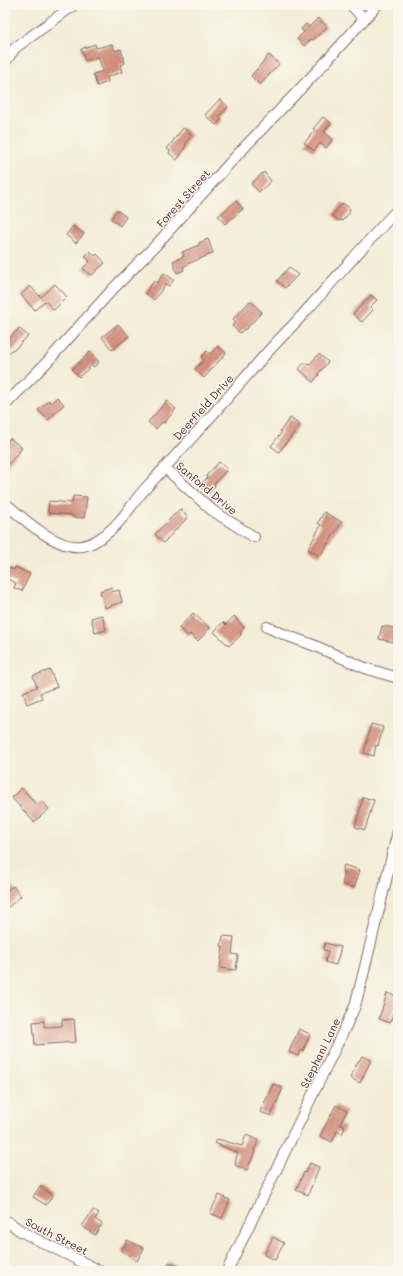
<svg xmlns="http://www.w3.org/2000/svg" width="403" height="1276" font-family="Mali,sans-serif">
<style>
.building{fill:url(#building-hatch)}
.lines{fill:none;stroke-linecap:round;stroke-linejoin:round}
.minor-casing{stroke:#856767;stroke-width:12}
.minor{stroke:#fff;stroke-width:10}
.labels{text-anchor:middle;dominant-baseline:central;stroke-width:3;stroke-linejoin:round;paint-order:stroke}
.street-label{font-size:11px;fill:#4a1f2b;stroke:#fbf7ec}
</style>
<defs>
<pattern id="building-hatch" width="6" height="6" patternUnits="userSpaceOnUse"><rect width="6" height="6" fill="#d5927e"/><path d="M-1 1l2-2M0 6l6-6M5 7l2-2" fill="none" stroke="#af7767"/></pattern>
</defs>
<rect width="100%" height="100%" fill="#fbf7ec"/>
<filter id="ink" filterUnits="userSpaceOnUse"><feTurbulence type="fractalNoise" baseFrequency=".025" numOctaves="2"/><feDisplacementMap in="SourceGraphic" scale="8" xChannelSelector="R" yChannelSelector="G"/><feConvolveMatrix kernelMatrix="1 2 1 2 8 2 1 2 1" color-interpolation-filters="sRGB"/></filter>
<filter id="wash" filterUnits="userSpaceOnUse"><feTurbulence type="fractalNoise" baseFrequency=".012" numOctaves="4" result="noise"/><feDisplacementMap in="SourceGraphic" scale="16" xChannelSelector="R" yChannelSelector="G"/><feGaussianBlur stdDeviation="0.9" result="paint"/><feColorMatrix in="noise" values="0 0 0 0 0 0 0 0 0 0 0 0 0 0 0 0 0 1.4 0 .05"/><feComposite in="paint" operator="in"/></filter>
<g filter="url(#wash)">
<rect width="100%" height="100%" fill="#f3edd7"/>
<g id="blocks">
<path class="building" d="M318,18L327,27L313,40L311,39L304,46L297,39L304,32L301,29L306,24L309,27Z
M95,44L96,48L112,44L115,51L121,49L125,63L120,65L122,72L107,77L108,82L97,86L93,74L103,71L98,57L85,61L81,49Z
M269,55L279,64L260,85L251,76Z
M220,99L228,107L219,116L222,119L216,125L205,115Z
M323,117L331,123L324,132L333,139L326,148L320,143L314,151L304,143L315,130L313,129Z
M183,128L192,135L185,144L186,145L184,149V150L177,160L169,153L170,151L167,149Z
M264,172L271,181L259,192L251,184Z
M236,201L243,209L225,224L218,216Z
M343,203L350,209L349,210L350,212L342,221L341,220L339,221L332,215Z
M117,210L126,217L120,226L111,219Z
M73,226L84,234L76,243L66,235Z
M208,239L213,253L190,263L183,267L184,270L177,273L173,261L184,256L182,252L199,245V243Z
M90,251L95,256L97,254L105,263L91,276L83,268L90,261L85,256Z
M289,267L298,275L285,288L277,281Z
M164,273L174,280L169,286L166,284L154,300L145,293L154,281L157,283Z
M55,284L67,297L54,310L45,301L35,310L21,295L30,286L41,297Z
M371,295L377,300L370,307L373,310L362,322L353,314Z
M250,301L262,312L245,330L244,329L240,333L232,326L236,322L233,319Z
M118,324L129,336L112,350L102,337Z
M19,328L28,336L14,350L13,349L5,357V343Z
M218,346L226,353L204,378L195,369L204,360L201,357L207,351L210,354Z
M90,352L99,362L94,367L92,365L79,377L72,369Z
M319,354L328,362L318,374L319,375L313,382L299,369L305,362L309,365Z
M57,397L64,404L48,420L38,410L49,400L51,403Z
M167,401L176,409L164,423L162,422L156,429L148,422Z
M290,418L300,425L279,452L271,446L282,432L280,431Z
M10,438L22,448L5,468V444Z
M219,462L227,469L214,484L215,485L209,493L200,485L207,478L206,476Z
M73,496L87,497L84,518L72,517V515L48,513L49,501L72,503Z
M180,509L188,517L163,543L155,534Z
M324,512L342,522L320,556L308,549L321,525L318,523Z
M5,566L14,570L15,567L30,574L22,591L14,588L16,583L5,578Z
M112,587L113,592L119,590L122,602L105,608L100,591Z
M193,613L210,628L198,641L190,634L188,636L179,628Z
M102,615L106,630L95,633L91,618Z
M234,616L244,628L240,633L241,635L229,646L214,632L223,622L226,625Z
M382,626L395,628L393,642L379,639Z
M50,670L57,687L40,693L42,698L27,704L23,692L37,687L33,676Z
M371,724L383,727L378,746L376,745L374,756L364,753Z
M22,788L37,805L42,801L49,809L34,822L12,798Z
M363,797L374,800L365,830L355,827Z
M344,865L360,870L354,888L342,884L345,873L342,872Z
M13,886L21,896L5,910V892Z
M223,936L234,937L232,954L238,955L236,970L220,968L223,947L221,946Z
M325,943L341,947L336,965L325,962L328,951L323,950Z
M387,993L398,997L390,1023L379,1019Z
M74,1019L76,1042L35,1045L33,1022L44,1021V1027L62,1026V1020Z
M299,1029L310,1034L303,1051L301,1050L298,1056L289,1052Z
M362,1056L371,1060L360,1083L350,1078L358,1061H359Z
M273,1084L283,1088L271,1116L260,1112Z
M336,1105L347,1111L340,1124L345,1127L342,1134L337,1131L332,1142L320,1136Z
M246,1135L258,1140L254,1151H255L247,1170L235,1165L236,1162H235L238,1153L215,1143L217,1139L242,1146Z
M310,1163L319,1167L308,1195L296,1190L304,1172L305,1173Z
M40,1186L53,1195L46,1205L33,1197Z
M219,1195L230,1200L222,1218L210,1213Z
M93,1210L99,1214L95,1219L102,1224L95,1235L82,1226Z
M273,1237L284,1243L275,1260L264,1255Z
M127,1240L144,1248L137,1261L130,1257L131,1256L121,1251Z
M169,1262L188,1271H165Z"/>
</g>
</g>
<g filter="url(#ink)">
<use href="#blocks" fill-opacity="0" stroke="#856767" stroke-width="1"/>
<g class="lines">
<defs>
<path id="minor" d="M351,5L364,19
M5,62L15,48L74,5
M5,405L48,361L112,290L156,245L238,154L321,67L377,5
M165,468L213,511L254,537
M5,503C22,518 57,550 82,546C94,544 106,535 115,526C126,515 134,501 145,489C186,445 225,401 264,356C277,341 292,327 305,312C336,278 366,243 398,209
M267,627L288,636L313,645L365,668L398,678
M5,1220L24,1233L100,1271
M227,1271L344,1030L355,1006L361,983L398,831"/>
</defs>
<use href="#minor" class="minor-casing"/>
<use href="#minor" class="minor"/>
</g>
</g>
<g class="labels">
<g class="street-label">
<text transform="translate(183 198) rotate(-48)">Forest Street</text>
<text transform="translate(203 407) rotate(-48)">Deerfield Drive</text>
<text transform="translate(207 488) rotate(40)">Sanford Drive</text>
<text transform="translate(320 1053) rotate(-64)">Stephani Lane</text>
<text transform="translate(57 1236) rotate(27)">South Street</text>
</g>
</g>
<rect width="403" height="1276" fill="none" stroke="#fbf7ec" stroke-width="20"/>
</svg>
